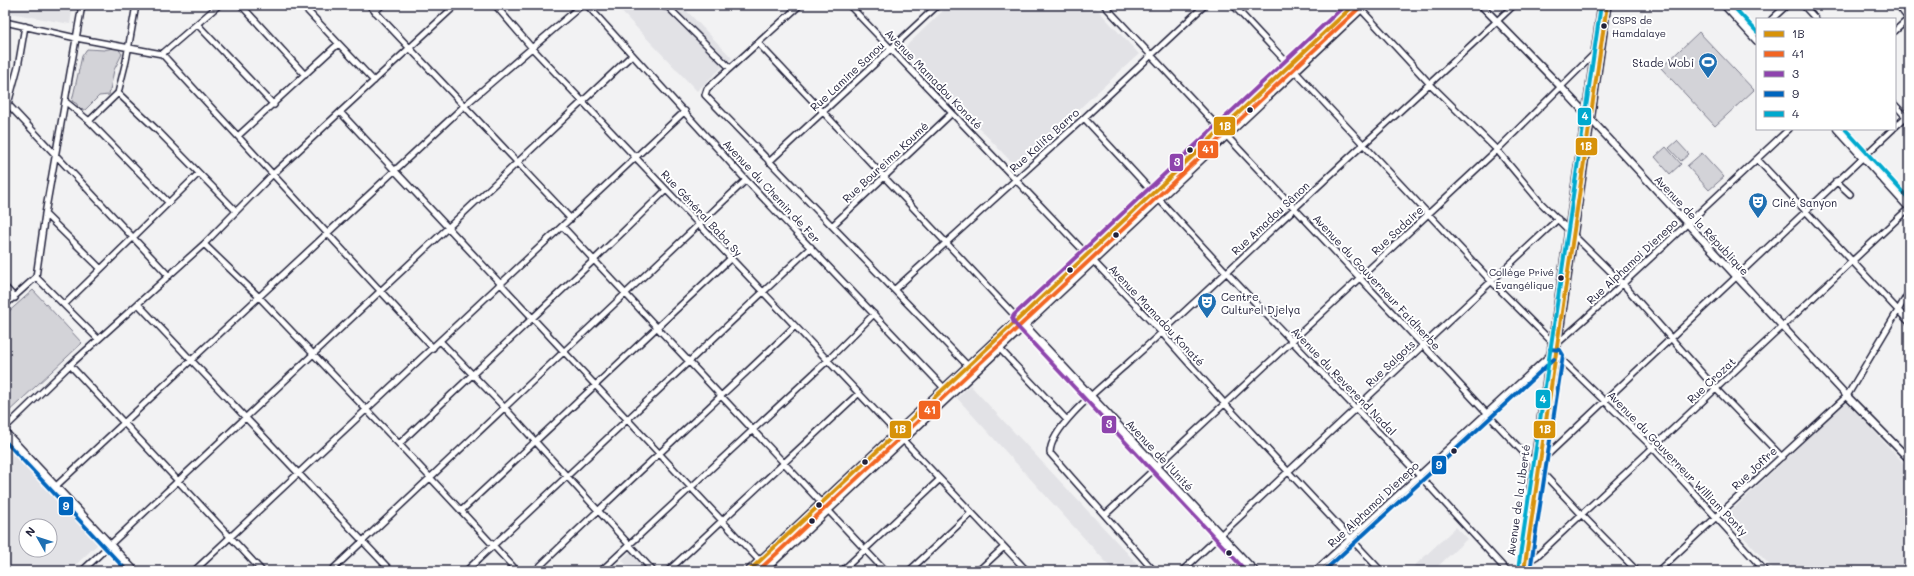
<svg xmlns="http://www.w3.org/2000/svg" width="1914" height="576" font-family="Mali,sans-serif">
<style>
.built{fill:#e2e2e6;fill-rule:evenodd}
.green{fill:#d3d3d8;stroke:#7a7a8a}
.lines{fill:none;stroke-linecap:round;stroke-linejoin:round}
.minor-casing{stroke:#22223b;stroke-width:8}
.tertiary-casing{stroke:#22223b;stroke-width:9}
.secondary-casing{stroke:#22223b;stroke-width:10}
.minor{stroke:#fff;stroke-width:5}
.tertiary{stroke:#fff;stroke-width:6}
.secondary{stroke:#fff;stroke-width:7}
.bus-1-casing{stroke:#fff;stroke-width:7}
.bus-2-casing{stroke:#fff;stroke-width:7}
.bus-3-casing{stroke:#fff;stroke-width:7}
.bus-4-casing{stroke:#fff;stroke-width:7}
.bus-5-casing{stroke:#fff;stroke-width:7}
.bus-1{stroke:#d79209;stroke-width:4}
.bus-2{stroke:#f26522;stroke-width:4}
.bus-3{stroke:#8e44ad;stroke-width:4}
.bus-4{stroke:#0065bd;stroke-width:4}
.bus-5{stroke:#00a9ce;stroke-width:4}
.bus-dot{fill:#22223b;stroke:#fff;stroke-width:1.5}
.labels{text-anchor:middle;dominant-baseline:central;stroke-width:4;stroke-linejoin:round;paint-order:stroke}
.bus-label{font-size:10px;fill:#22223b;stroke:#fff;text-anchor:start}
.poi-label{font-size:11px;fill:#22223b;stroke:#fff;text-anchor:start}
.street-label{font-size:11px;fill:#22223b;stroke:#fff}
.line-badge{stroke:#fff;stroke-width:1.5}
.badge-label{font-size:11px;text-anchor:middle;font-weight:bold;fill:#fff}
</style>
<rect width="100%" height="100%" fill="#f2f2f3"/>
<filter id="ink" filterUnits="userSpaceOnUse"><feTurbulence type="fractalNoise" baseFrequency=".025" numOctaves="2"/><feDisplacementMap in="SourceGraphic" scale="8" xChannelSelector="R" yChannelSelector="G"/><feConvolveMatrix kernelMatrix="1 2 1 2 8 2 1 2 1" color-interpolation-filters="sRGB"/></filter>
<g filter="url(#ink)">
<path class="built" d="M5,5H73L70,24L5,12Z
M615,5H681L732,58L697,91Z
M949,5H1093L1139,54L1016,167L904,48Z
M970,385L1144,571H1114L957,398Z
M1846,401L1909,469V571H1775L1725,517Z
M7,440L101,541L69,571H5V442ZM26,526H50V550H26Z
M1456,527L1467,539L1436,568L1434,567L1429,571H1409Z
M630,552L648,571H632L622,560Z"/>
<path class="green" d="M1699,32L1754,90L1715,126L1661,68Z
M117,47L122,54L114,70L109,95L99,96L85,110L78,109L77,104L72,101L82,56L87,49L104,50Z
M1677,141L1689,154L1681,161L1669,148Z
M1666,147L1681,164L1670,174L1655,157Z
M1702,153L1724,177L1709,190L1687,166Z
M33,290L82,343L5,415V315Z"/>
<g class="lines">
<defs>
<path id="minor" d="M241,5L305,75
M302,5L374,81
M369,5L571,219
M495,5L532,48L1027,571
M587,5L746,180L944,388
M657,5L668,7L730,68
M800,5L707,89L705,95L968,366
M849,5L1162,333L1225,404L1381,571
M1104,5L1582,515L1637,571
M1233,5L1491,281L1552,342H1559L1585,319L1789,129
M1357,5L1429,83L1497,150L1541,203L1623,284L1716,389L1782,457
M1803,5L1816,19
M1898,5L1909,20
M375,12L382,5
M1904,13L1905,5
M1772,19L1787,5
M5,22L76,38L162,54L433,348
M197,24L274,105
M1895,31L1908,19
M758,43L1018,319
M162,54L219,5
M118,93L158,131L236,211
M5,101L169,276
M66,102L89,121L168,202
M1895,105L1909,120
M5,106L8,104L18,67L25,26
M340,112L769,571
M1084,118L1227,273L1419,475L1507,571
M89,121L118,93L126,61L136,5
M1895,127L1909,114
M238,136L338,44
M1757,159L1909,322
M769,162L938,5
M1836,181L1850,194
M45,214L100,268
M832,226L952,113
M563,227L885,571
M204,244L259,297L399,444L517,571
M36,277L98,339
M5,287L15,298
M895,289L1084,118L1205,5
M138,304L391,571
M5,305L36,277L45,214L82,5
M64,305L199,173
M440,341L504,407L653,571
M999,348L1067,420
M70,365L262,571
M5,428L70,365L204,244L273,174L456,5
M399,444L594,260L666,190
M1539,463L1893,129
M55,487L464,106L582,5
M461,511L730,259
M1105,515L1497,150L1594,54
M1520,566L1537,556L1909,208
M82,571L632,55
M194,571L685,111
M331,571L746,180
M466,571L811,247
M535,571C620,488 709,409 795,326
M601,571L827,361L874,314
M668,571L859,393
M842,571L940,479
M909,571L971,513
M978,571L1004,547
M1154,571L1050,453C1050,426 1107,382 1127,364C1204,295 1278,223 1354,153C1408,104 1461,55 1514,5
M1182,571L1558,219
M1315,571L1550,355H1557L1561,359L1654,449L1765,571
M1658,571L1847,396L1909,292"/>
<path id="tertiary" d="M1481,5L1561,87L1847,396L1909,459
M1724,5L1757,41
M1837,129L1909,208
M5,432L135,571"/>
<path id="secondary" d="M1021,322L1254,571
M1531,488L1602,5
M749,571L1354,5
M763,571L1365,5
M1524,571L1607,5"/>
</defs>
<use href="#minor" class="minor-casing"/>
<use href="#tertiary" class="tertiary-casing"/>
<use href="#secondary" class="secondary-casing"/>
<use href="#minor" class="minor"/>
<use href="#tertiary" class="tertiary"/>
<use href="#secondary" class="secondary"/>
<defs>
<path id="bus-1" d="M749,571L1354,5
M1524,571L1607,5"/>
<path id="bus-2" d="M758,571L1358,9"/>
<path id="bus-3" d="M1246,571L1014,323L1012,318L1014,315L1345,5"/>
<path id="bus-4" d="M5,441L127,571
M1324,571L1554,359
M1530,571L1563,355L1560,350L1550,349"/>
<path id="bus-5" d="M1732,5L1757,32
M1845,129L1909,199
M1518,570L1601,5"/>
</defs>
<use href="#bus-1" class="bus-1-casing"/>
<use href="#bus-2" class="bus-2-casing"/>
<use href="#bus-3" class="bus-3-casing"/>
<use href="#bus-4" class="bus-4-casing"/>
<use href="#bus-5" class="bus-5-casing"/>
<use href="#bus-1" class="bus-1"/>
<use href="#bus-2" class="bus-2"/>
<use href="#bus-3" class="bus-3"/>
<use href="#bus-4" class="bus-4"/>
<use href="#bus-5" class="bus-5"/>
</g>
</g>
<defs>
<symbol id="stadium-pin" viewBox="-11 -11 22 30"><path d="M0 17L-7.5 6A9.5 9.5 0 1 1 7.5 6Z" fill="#1f6fb2" stroke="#fff"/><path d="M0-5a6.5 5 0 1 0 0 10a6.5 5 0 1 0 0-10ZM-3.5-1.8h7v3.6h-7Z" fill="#fff"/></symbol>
<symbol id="theatre-pin" viewBox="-11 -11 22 30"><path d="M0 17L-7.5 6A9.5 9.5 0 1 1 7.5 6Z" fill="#1f6fb2" stroke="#fff"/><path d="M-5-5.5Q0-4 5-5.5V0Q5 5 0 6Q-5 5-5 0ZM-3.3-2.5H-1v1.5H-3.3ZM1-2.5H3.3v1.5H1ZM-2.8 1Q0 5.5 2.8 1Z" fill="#fff"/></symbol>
</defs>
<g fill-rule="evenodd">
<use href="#stadium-pin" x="1697" y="51" width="22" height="30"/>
<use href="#theatre-pin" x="1747" y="191" width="22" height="30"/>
<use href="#theatre-pin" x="1196" y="291" width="22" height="30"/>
</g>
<g class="bus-dot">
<circle cx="1604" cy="26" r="3.5"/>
<circle cx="1250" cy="110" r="3.5"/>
<circle cx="1190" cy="150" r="3.5"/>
<circle cx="1116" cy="235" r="3.5"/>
<circle cx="1070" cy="270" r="3.5"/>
<circle cx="1561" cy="278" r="3.5"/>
<circle cx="1454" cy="451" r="3.5"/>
<circle cx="865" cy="462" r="3.5"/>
<circle cx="819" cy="505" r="3.5"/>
<circle cx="812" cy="521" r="3.5"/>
<circle cx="1229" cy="553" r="3.5"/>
</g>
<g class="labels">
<g class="bus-label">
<text x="1612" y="20">CSPS de<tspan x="1612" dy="13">Hamdalaye</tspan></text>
<text x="1554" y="272" text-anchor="end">Collège Privé<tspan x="1554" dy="13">Evangélique</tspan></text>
</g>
<g class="poi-label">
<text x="1694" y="62" text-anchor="end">Stade Wobi</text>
<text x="1772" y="202">Ciné Sanyon</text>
<text x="1221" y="296">Centre<tspan x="1221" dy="13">Culturel Djelya</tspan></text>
</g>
<g class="street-label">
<text transform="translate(847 76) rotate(-43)">Rue Lamine Sanou</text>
<text transform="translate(934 79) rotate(46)">Avenue Mamadou Konaté</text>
<text transform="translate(1044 140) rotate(-42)">Rue Kalifa Barro</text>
<text transform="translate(885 162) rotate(-43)">Rue Boureima Koumé</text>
<text transform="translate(772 191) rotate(47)">Avenue du Chemin de Fer</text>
<text transform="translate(702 213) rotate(47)">Rue Général Baba Sy</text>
<text transform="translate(1270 218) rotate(-43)">Rue Amadou Sânon</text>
<text transform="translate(1702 225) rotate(47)">Avenue de la République</text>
<text transform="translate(1397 230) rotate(-43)">Rue Sadaire</text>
<text transform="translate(1632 261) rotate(-43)">Rue Alphamoi Dienepo</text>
<text transform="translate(1377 282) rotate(47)">Avenue du Gouverneur Faidherbe</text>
<text transform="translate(1157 315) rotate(47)">Avenue Mamadou Konaté</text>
<text transform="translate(1390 363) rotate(-43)">Rue Salgots</text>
<text transform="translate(1711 380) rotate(-43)">Rue Crozat</text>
<text transform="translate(1344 381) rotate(46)">Avenue du Reverend Nadal</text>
<text transform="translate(1160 455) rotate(47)">Avenue de l'Unité</text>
<text transform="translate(1678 463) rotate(46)">Avenue du Gouverneur William Ponty</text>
<text transform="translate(1754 468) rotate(-43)">Rue Joffre</text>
<text transform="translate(1518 500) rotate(-82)">Avenue de la Liberté</text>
<text transform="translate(1373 504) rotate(-43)">Rue Alphamoi Dienepo</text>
</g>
</g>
<g class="line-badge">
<rect x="1577" y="107" width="15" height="19" rx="4" fill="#00a9ce"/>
<rect x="1213" y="116" width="23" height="20" rx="4" fill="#d79209"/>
<rect x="1575" y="137" width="23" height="19" rx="4" fill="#d79209"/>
<rect x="1197" y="140" width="22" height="19" rx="4" fill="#f26522"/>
<rect x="1169" y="153" width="15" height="19" rx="4" fill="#8e44ad"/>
<rect x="1535" y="389" width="16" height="20" rx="4" fill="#00a9ce"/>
<rect x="918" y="400" width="23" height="20" rx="4" fill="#f26522"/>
<rect x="1101" y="415" width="16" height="19" rx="4" fill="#8e44ad"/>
<rect x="889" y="420" width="23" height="19" rx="4" fill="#d79209"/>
<rect x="1533" y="420" width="23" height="19" rx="4" fill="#d79209"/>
<rect x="1431" y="455" width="16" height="20" rx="4" fill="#0065bd"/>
<rect x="58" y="496" width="16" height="20" rx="4" fill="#0065bd"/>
</g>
<g class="badge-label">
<text x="1585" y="120">4</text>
<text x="1225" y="130">1B</text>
<text x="1586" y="150">1B</text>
<text x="1208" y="153">41</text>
<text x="1177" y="166">3</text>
<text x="1543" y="403">4</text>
<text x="930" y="414">41</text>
<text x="1109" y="428">3</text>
<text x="900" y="433">1B</text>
<text x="1545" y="433">1B</text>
<text x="1439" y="469">9</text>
<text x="66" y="510">9</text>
</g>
<rect width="1914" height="576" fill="none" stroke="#fff" stroke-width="20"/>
<rect x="10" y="10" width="1894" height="556" fill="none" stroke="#22223b" stroke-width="1.5" filter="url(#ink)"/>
<rect x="1756" y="18" width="140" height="112" fill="#ffffff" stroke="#a7a7b1"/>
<rect x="1764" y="31" width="20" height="6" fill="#d79209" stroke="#a7a7b1"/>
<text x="1792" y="38" font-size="12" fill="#22223b">1B</text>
<rect x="1764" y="51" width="20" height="6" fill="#f26522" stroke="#a7a7b1"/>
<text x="1792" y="58" font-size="12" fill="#22223b">41</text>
<rect x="1764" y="71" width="20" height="6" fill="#8e44ad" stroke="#a7a7b1"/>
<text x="1792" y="78" font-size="12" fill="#22223b">3</text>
<rect x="1764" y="91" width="20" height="6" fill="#0065bd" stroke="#a7a7b1"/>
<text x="1792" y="98" font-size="12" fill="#22223b">9</text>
<rect x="1764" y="111" width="20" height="6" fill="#00a9ce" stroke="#a7a7b1"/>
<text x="1792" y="118" font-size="12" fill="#22223b">4</text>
<g transform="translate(38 538) rotate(309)"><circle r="19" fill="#ffffff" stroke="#a7a7b1"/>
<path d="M0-3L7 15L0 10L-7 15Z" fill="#1f6fb2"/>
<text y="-6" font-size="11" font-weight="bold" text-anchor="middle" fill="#22223b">N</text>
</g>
</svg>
